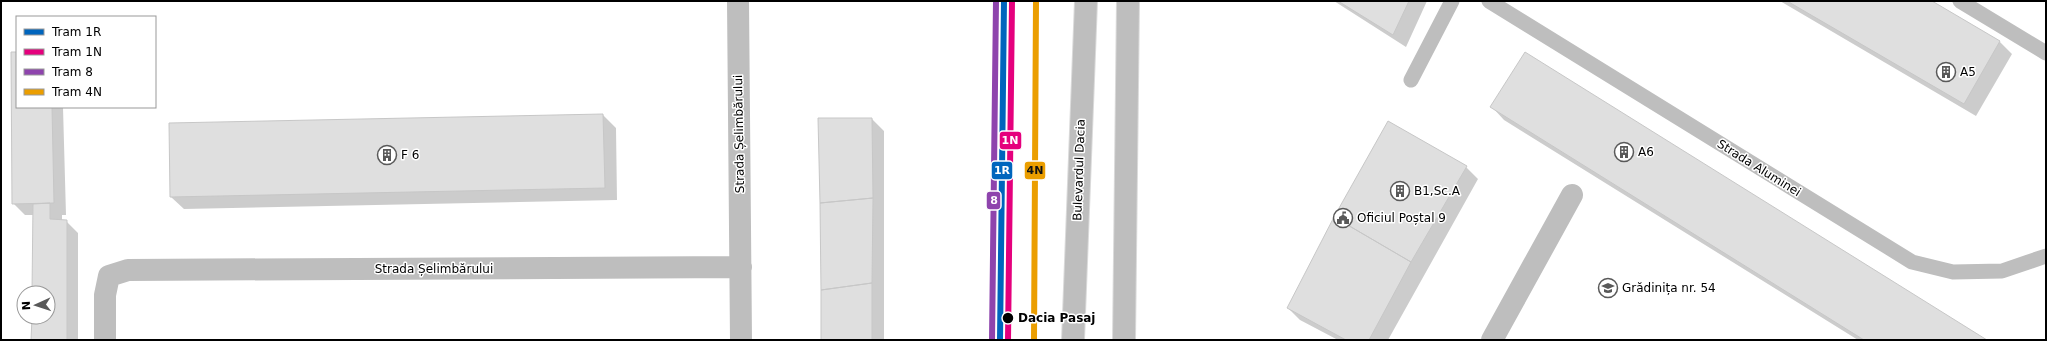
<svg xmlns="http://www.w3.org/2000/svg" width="2047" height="341" font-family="'DejaVu Sans',sans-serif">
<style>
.shadow{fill:#0003}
.building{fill:#dfdfdf;stroke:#c7c7c7}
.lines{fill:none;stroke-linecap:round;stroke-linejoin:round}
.primary-casing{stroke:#dbdbdb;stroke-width:24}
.service{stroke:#bebebe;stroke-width:15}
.minor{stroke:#bebebe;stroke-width:22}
.primary{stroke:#bebebe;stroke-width:22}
.tram-1-casing{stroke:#fff;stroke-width:9}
.tram-2-casing{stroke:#fff;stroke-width:9}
.tram-3-casing{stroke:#fff;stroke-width:9}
.tram-4-casing{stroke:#fff;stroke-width:9}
.tram-1{stroke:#0065bd;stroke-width:6}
.tram-2{stroke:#e5007d;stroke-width:6}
.tram-3{stroke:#8e44ad;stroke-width:6}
.tram-4{stroke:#eb9e00;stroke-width:6}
.stop-dot{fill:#000;stroke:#fff;stroke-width:1.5}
.labels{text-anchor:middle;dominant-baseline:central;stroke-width:3;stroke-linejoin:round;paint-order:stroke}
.poi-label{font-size:12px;fill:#000;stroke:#fff;text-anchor:start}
.street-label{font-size:12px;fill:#000;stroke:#fff}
.stop-label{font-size:12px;font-weight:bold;fill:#000;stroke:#fff;text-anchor:start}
.line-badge{stroke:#fff;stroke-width:1.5}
.badge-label{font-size:11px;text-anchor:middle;font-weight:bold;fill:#fff}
.pale-badge-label{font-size:11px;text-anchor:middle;font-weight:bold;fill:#111}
</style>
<rect width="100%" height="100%" fill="#fff"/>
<path class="shadow" d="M1334,1H1427L1406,47Z
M1780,1H1930L1999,41L2012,54L1976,116Z
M17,52V107H63L66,215H62V220L66,221L78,233V340H32L33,317H48V293H33V215H25L13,203Z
M1492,107L1986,340H1858L1504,120Z
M603,115L616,128L617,200L184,209L171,197Z
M819,119H872L884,131V340H822Z
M1466,167L1478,179L1388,340H1338L1300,320L1288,308Z"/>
<path class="building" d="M1338,1H1409L1393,35Z
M1787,1H1932L2000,41L1964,104Z
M11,52H17V107H52L54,203L12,204Z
M1525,52L1987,340H1864L1490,107Z
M603,114L605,188L170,197L169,123Z
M818,118H872L873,198L820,203Z
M1388,121L1467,166L1411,262L1334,217Z
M873,198L872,283L821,290L820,203Z
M50,203V219L67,220V340H31L32,317H48V293H32L33,204Z
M1334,217L1411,262L1369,340H1346L1287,308Z
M872,283V340H821V290Z"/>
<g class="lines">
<defs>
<path id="primary" d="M1073,340L1086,1
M1124,340L1128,1"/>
</defs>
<use href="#primary" class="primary-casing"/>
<path class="service" d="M1489,1L1912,262L1953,272L2002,271L2046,256
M1960,1L2046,53
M1411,80L1452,1"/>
<path class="minor" d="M738,1L741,340
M105,340V295L109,276L128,270L741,267
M1492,340L1572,195"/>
<use href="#primary" class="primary"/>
<defs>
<path id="tram-1" d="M1000,340L1004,1"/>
<path id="tram-2" d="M1008,340L1012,1"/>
<path id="tram-3" d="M992,340L996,1"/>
<path id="tram-4" d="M1034,340L1036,1"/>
</defs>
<use href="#tram-1" class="tram-1-casing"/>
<use href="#tram-2" class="tram-2-casing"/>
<use href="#tram-3" class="tram-3-casing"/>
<use href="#tram-4" class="tram-4-casing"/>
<use href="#tram-1" class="tram-1"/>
<use href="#tram-2" class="tram-2"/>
<use href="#tram-3" class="tram-3"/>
<use href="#tram-4" class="tram-4"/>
</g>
<defs>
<symbol id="building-ring" viewBox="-11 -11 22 22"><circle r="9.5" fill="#fff" stroke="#595959" stroke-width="1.5"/><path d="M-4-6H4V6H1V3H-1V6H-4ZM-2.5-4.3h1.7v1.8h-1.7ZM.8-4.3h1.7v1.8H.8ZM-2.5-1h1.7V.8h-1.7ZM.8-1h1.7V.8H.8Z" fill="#595959"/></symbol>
<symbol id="civic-ring" viewBox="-11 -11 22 22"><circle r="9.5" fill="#fff" stroke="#595959" stroke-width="1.5"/><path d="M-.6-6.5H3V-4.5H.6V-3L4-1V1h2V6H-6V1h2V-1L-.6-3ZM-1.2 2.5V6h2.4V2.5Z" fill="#595959"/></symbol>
<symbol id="school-ring" viewBox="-11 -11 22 22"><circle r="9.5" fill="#fff" stroke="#595959" stroke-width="1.5"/><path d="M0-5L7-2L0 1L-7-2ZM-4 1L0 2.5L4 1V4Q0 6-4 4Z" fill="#595959"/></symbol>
</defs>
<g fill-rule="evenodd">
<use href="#building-ring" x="1935" y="61" width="22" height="22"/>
<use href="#building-ring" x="1613" y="141" width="22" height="22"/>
<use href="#building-ring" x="376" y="144" width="22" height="22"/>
<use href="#building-ring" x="1389" y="180" width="22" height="22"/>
<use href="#civic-ring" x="1332" y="207" width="22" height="22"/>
<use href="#school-ring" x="1597" y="277" width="22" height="22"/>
</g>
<circle class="stop-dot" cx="1008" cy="318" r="6"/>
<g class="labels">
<g class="poi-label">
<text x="1960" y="72">A5</text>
<text x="1638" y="152">A6</text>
<text x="401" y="155">F 6</text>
<text x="1414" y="191">B1,Sc.A</text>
<text x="1357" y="218">Oficiul Poștal 9</text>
<text x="1622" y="288">Grădinița nr. 54</text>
</g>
<g class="street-label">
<text transform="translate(739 134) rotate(-91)">Strada Șelimbărului</text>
<text transform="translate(1759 168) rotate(32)">Strada Aluminei</text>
<text transform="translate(1079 170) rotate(-88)">Bulevardul Dacia</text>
<text x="434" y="269">Strada Șelimbărului</text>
</g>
<g class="stop-label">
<text x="1018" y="318">Dacia Pasaj</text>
</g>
</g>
<g class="line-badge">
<rect x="999" y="131" width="23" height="19" rx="4" fill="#e5007d"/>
<rect x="991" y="161" width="22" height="19" rx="4" fill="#0065bd"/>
<rect x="1024" y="161" width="22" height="19" rx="4" fill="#eb9e00"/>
<rect x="986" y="191" width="15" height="19" rx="4" fill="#8e44ad"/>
</g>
<g class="badge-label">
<text x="1010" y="144">1N</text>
<text x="1002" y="174">1R</text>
<text x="994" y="204">8</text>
</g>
<g class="pale-badge-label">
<text x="1035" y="174">4N</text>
</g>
<rect width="2047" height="341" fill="none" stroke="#000000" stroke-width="4"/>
<rect x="16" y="16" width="140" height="92" fill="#ffffff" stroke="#999999"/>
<rect x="24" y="29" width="20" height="6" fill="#0065bd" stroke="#999999"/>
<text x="52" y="36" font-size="12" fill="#000000">Tram 1R</text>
<rect x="24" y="49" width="20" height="6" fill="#e5007d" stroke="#999999"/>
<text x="52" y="56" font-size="12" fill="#000000">Tram 1N</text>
<rect x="24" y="69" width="20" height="6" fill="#8e44ad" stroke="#999999"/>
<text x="52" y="76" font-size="12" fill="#000000">Tram 8</text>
<rect x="24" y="89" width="20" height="6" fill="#eb9e00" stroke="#999999"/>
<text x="52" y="96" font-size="12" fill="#000000">Tram 4N</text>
<g transform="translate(36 305) rotate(267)"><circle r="19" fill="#ffffff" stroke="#999999"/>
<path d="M0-3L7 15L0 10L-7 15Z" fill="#595959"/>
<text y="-6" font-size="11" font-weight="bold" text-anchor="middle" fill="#000000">N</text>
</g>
</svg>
